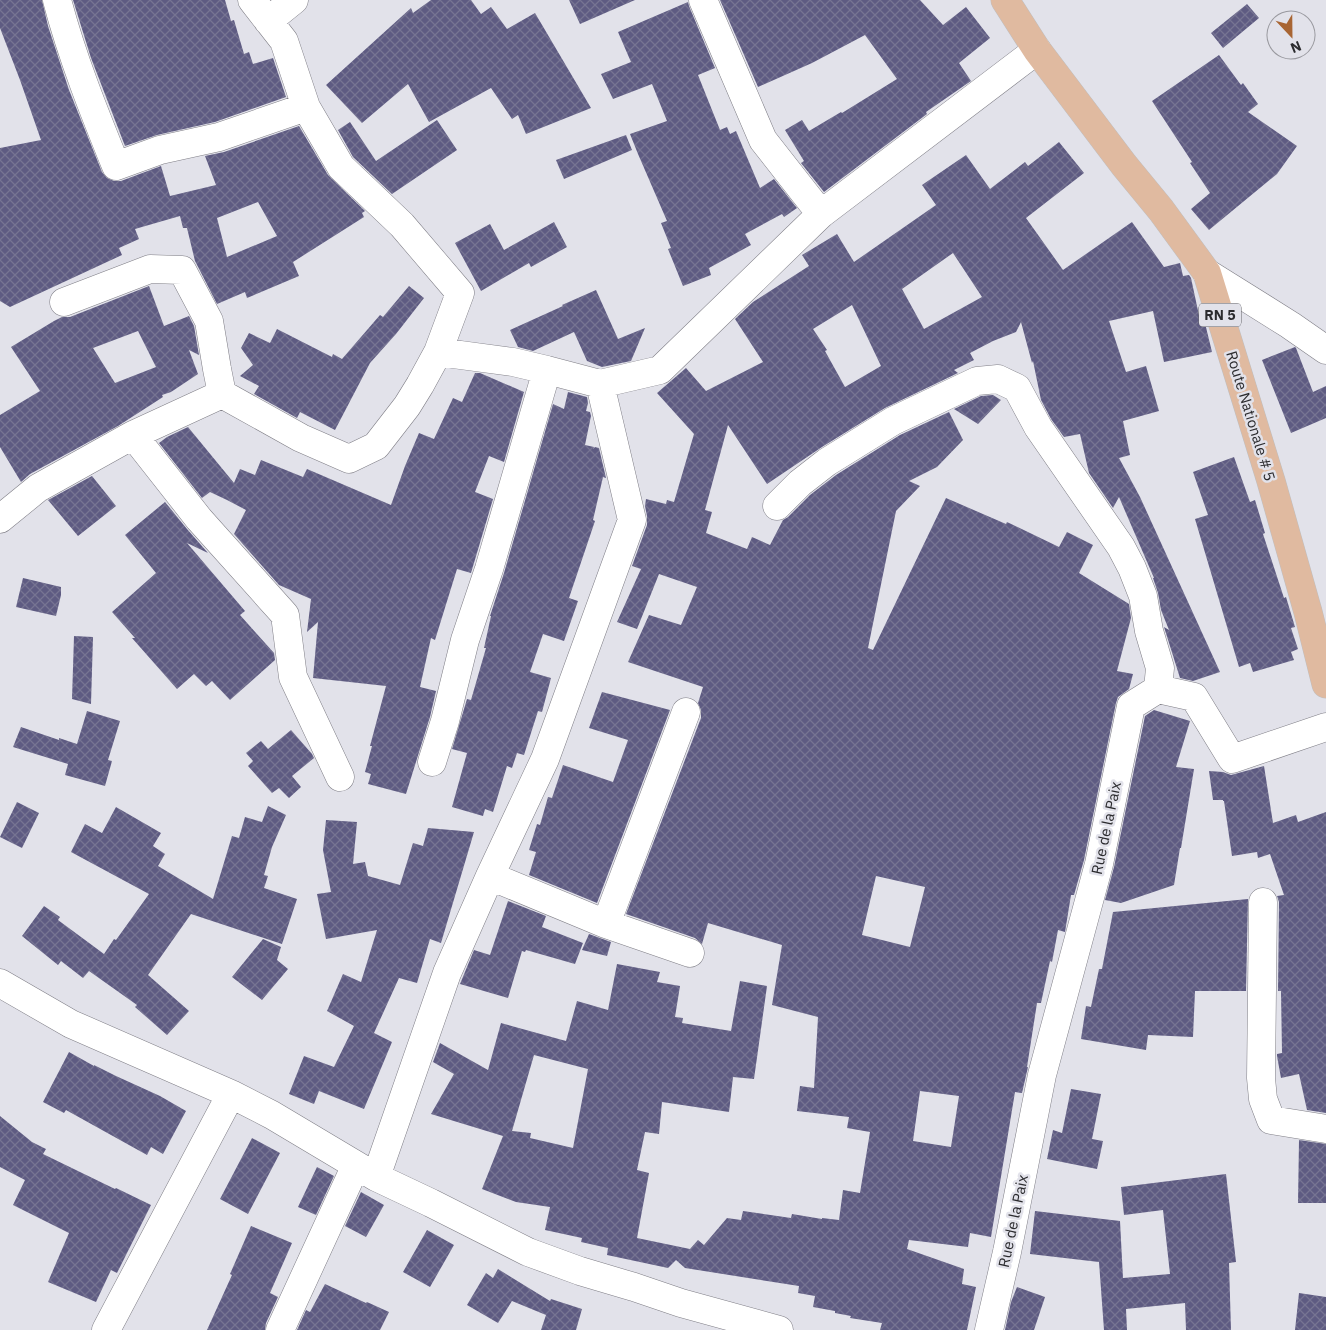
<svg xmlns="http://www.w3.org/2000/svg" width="1326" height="1330" font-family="'IBM Plex Sans',sans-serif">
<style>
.building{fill:url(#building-cross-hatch);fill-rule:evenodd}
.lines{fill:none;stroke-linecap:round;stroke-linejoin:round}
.minor-casing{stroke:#7f7e86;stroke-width:29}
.major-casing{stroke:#bfbfc0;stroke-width:29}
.minor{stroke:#fff;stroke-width:28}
.major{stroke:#e0baa0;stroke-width:28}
.labels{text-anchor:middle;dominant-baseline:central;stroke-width:5;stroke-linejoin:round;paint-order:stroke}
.shield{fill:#e2e2ea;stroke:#626266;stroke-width:1}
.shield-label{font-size:14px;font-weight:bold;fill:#2b2b2e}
.street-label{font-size:15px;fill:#2b2b2e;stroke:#e2e2ea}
</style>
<defs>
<pattern id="building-cross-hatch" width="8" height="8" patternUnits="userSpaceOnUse" patternTransform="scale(1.25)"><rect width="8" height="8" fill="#5e5b82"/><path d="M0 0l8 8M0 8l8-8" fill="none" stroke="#767492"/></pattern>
</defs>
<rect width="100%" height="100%" fill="#e2e2ea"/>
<path class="building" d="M0,0H42L48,26L69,90L102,172L107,178L114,181H121L161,166L170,196L216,185L205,156L224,152L299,126L328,175L365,211L362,213L364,217L293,262L299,276L247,298L245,292L217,304L195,261L187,228H183L180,216L135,229L139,239L119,248L122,255L10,307L0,301V148L41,140L20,80L0,28ZM258,202L277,236L227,257L217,218Z
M73,0H225L231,21L234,20L244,54L249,52L253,64L273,58L286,97L215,122L157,135L125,146L91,58Z
M431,0H471L481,14L491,7L507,29L535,13L591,108L526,134L518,115L512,119L491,88L429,122L408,84L362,123L326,85L411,8L413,13Z
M569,0H635L580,24Z
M720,0H920L943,25L966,7L990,38L959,63L971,81L926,112L927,114L824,192L801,163L804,161L785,130L802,120L809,131L841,112L842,113L897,79L865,35L812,63L758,87Z
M688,2L689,6L715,68L698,75L720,130L727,127L730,134L736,131L760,188L774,179L797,208L784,217L782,214L745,234L751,245L709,268L711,275L683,286L668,249L671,248L661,223L667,221L638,154L630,134L667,121L652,84L613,99L601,74L631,62L618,32Z
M1247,4L1259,18L1223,48L1211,33Z
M1219,55L1241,85L1243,83L1258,104L1248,112L1297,146L1277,174L1209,230L1191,209L1210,193L1190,163L1192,162L1152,101Z
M437,120L457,150L392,194L353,157L338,130L350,122L376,161Z
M626,135L632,150L564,179L556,160Z
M1059,142L1084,173L1026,218L1063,270L1132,222L1164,267L1180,263L1183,276L1189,275L1191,278L1200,320L1204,319L1212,352L1164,362L1153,311L1109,321L1126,372L1146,366L1159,411L1123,421L1130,455L1119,458L1140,497L1220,672L1193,681L1180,678L1164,627L1169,630L1161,610L1158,593L1153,578H1154L1119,497L1113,508L1089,473L1080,434L1064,437L1051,419L1041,400L1033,361L1032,363L1021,322L1016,332L993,341L970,353L974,360L954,370L958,373L885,408L822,447L767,484L728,425L705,510L712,512L706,533L747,549L752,537L770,545L783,520L788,517L810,495L836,475L900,435L949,412L963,440L937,467L909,481L920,486L896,511L868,648L873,650L946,498L1006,524L1007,522L1059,547L1067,532L1093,545L1079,573L1129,604L1131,618L1117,671L1133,674L1129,689L1118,697L1116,703L1084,860L1074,895H1071L1065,932L1058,930L1052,962L1050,961L1041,1003H1037L1027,1067H1028L1022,1093L1015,1092L991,1237L970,1233L968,1247L909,1240L907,1249L964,1269L962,1284L976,1287L967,1330H880L882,1323L850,1318L851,1316L835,1313V1311L813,1307L815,1296L798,1293L799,1286L685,1268L676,1260L668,1268L607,1255L608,1248L581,1242L582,1238L545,1230L550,1207L516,1202L482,1189L503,1136L431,1114L454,1074L433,1062L440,1043L488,1070L501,1023L566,1041L577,1001L608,1010L617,964L660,972L657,982L680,986L675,1017L683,1018L682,1023L731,1031L740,981L767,986L754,1079L733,1077L729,1112L662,1102L659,1134L645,1132L637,1170L649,1173L637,1238L690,1249L698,1240L704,1245L727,1218L741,1220L743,1211L791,1218L792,1214L822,1219V1218L839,1220L843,1190L860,1193L870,1132L847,1128L849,1117L797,1111L800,1086L814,1088L818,1017L772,1005L782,945L708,923L702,944L695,938L626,914L701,718V710L698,703L703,687L628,662L649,615L681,625L697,587L659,574L637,629L617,622L641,569L632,566L647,525V516L645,506L646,499L666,504L667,500L674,502L694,434L657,393L686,368L706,391L763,362L735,319L753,302L809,266L802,255L837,234L854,262L936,205L922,185L966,155L990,189L1025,162L1028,166ZM953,253L982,297L924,329L902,289ZM852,305L881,366L845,387L825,351L827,350L813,329ZM876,876L925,887L910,947L862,935ZM534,1055L588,1069L573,1148L530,1138L531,1133L512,1131ZM920,1091L959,1096L951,1147L913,1141Z
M554,222L567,247L531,267L529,263L481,291L455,243L490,224L504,250Z
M149,286L164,326L189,316L194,326L199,355L189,350L198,374L171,392L162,395L163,397L118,426L30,474L21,482L0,447V415L40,391L11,347L54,321L62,317H70ZM138,331L156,367L115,383L93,348Z
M409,286L424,298L396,334L370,363L335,430L300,412L297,418L254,394L259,386L240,376L253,365L241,348L249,333L270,343L277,329L332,357L333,354L342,359L380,315L383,317Z
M596,290L618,339L645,328L631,361L602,367L587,361L574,332L533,351L518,347L510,330L563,306L562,305Z
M1295,347L1296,348L1313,392L1326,386V418L1291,433L1262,360Z
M475,373H480L524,392L504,462L489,456L475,492L493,499L471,573L457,569L435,640L431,638L420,687L436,691L430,717L406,794L368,784L371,774L365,772L372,746H370L386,686L313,678L318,622L307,632L311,599L279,585L234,534L246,510L227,500L210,492L202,498L159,443L167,437L188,427L234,483L240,469L255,475L261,460L303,477L307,469L391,505L405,466L419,433L434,439L453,398L462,402Z
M568,392L587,397L588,403L586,411L590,412L591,416L585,445L594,447L593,449L595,447L599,448L606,478L603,477L593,520L595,521L569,598L578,601L564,641L543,634L530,672L551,678L542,712L538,711L524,755L517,753L512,768L507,766L493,812L485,809L483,816L452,807L467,753L452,749L467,699L471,700L486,648H484L491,616H490L504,573L553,404L564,409Z
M993,395L1001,400L978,424L954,409L981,396Z
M1234,457L1250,502L1255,500L1265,533L1263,534L1284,598L1286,597L1295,627L1291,628L1298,649L1291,652L1294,660L1253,672L1250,663L1239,667L1195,519L1208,515L1193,472Z
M92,476L116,506L78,536L48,500Z
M165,502L187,529L208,553L187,543L245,611L240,615L274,653L275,660L230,700L212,681L206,686L194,674L177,689L132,638H135L112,612L156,573L125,535Z
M23,578L61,587V595L56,616L16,607Z
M74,636L93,637L91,704L72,699Z
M602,692L670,710L597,903L529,875L536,852L529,850L537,824L540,825L548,797L552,798L563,765L613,782L628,740L589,728Z
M1154,710L1190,721L1176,767L1194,769L1181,848H1180L1174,885L1121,903L1105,900L1114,867L1145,716Z
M87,711L120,721L108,760L112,761L105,786L65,775L68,764L13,747L21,727L59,740V738L77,744Z
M291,730L312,754L314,758L292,776L301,787L289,798L279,788L272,793L248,766L253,761L246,753L261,741L268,749Z
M1264,766L1273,823L1296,815L1298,822L1326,812V1113L1307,1110L1299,1074L1281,1078L1277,1056V1054L1282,1053L1281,991H1278L1279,902L1277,896L1284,895L1270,854L1258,858L1257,852L1232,856L1224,801H1223V800H1213L1209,771L1223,772L1231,775Z
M17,802L39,813L22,848L0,837Z
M268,806L286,815L272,847L264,875L268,876L264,888L297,899L282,944L191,914L148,975L189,1011L167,1035L135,1007L137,1005L89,971L83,978L61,961L58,965L22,936L44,906L60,917L58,920L104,954L114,939L116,940L149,894L71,852L85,824L102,833L116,807L161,833L153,846L165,854L158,866L213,899L232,836L239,838L245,817L262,822Z
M326,820L357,822L353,864L365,862L368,876L400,885L413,843L423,846L428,828L474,832L441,943L430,939L417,983L399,978L374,1033L392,1042L364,1109L319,1091L314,1104L289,1094L304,1056L334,1067L354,1026L327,1011L343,974L361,982L377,930L326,939L317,894L331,892L323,850Z
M1248,899L1246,991H1195L1193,1037L1148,1035L1146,1050L1081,1039L1086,1006L1091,1007L1099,969H1102L1113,912Z
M508,901L546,916L542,927L583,943L575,964L526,950L525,952L522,951L508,998L460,984L474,950L490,955Z
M589,934L611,942L607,956L582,950Z
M263,939L281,947L277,960L288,969L262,1000L232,977Z
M69,1052L94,1066V1065L116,1076L160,1096L186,1111L163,1154L151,1147L147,1155L66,1110L64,1113L43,1102Z
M1071,1089L1101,1094L1092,1139L1103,1141L1097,1169L1047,1159L1053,1130L1062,1133Z
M0,1116L32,1142L46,1149L43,1154L115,1189L116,1188L151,1205L117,1273L111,1270L96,1302L48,1282L69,1233L13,1205L25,1180L0,1167Z
M252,1138L280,1153L248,1214L220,1199Z
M1299,1140L1326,1144V1203H1298Z
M317,1167L334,1176L316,1215L298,1207Z
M1226,1174L1236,1262L1229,1263L1231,1330H1186L1185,1303L1126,1309L1127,1330H1104L1099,1262L1030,1254L1035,1211L1120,1221L1123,1278L1170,1274L1163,1210L1124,1215L1121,1187Z
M361,1192L384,1205L366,1237L345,1226Z
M251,1226L292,1243L270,1293L278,1297L266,1323L265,1330H207L232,1275L230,1274Z
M427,1230L454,1245L430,1287L403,1272Z
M498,1269L550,1301L551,1299L582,1309L576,1330H541L546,1315L512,1301L498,1323L467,1305L486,1273L493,1278Z
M325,1284L366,1303L367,1302L389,1312L380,1330H297L306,1310L310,1312Z
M1017,1287L1045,1297L1034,1330H1005L1011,1302Z
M1299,1293L1326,1297V1330H1295Z"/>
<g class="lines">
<defs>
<path id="minor" d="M57,0C72,57 94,112 116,166L160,150L219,137L306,107
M252,0L284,41L306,107L341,167L402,225L460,293L438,352L513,362L547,370L600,384
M703,0L763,140L821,214
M268,21L294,0
M1207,273L1290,325L1326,350
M64,302L150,269L182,270L209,321L217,369L222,394
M133,435L199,519L285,615L293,677L340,777
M777,506L800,483L827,462L893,421L977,381L998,379L1017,388L1038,427L1121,547L1132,568L1143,596L1149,631L1160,668L1158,689L1131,706L1099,864L1042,1075L1007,1252L989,1330
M0,519L38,488L133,435L222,394L301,438L349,459L376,446L407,406L420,385L438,352
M1158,689L1194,697L1232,759L1326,727
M432,762L445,721L465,640L489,569L547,370
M490,876L606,924L690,953
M1263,902L1261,1078L1263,1099L1271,1120L1326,1129
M606,924L686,712
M0,983L71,1024L231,1094L272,1115L376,1177L431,1203L528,1252L580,1271L634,1287L681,1303L779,1330
M376,1177L447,973L490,876L545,759L632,520L600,384L660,370L821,214L1037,50
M106,1330L231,1094
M280,1330L356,1165"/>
<path id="major" d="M1005,0L1037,50L1124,165L1161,210L1207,273L1271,481L1308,612L1326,684"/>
</defs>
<use href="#minor" class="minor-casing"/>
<use href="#major" class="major-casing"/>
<use href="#minor" class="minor"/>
<use href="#major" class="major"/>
</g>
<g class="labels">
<rect class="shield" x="1199" y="303.5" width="42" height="23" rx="4"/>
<g class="shield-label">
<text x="1220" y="315">RN 5</text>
</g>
<g class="street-label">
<text transform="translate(1251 416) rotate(73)">Route Nationale # 5</text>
<text transform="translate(1106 828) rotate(-78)">Rue de la Paix</text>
<text transform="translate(1013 1221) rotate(-78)">Rue de la Paix</text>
</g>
</g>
<g transform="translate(1291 35) rotate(158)"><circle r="24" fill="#e2e2ea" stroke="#99999f"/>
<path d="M0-4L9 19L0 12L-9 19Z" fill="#a86533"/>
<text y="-8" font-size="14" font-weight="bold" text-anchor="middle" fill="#2b2b2e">N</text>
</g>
</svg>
